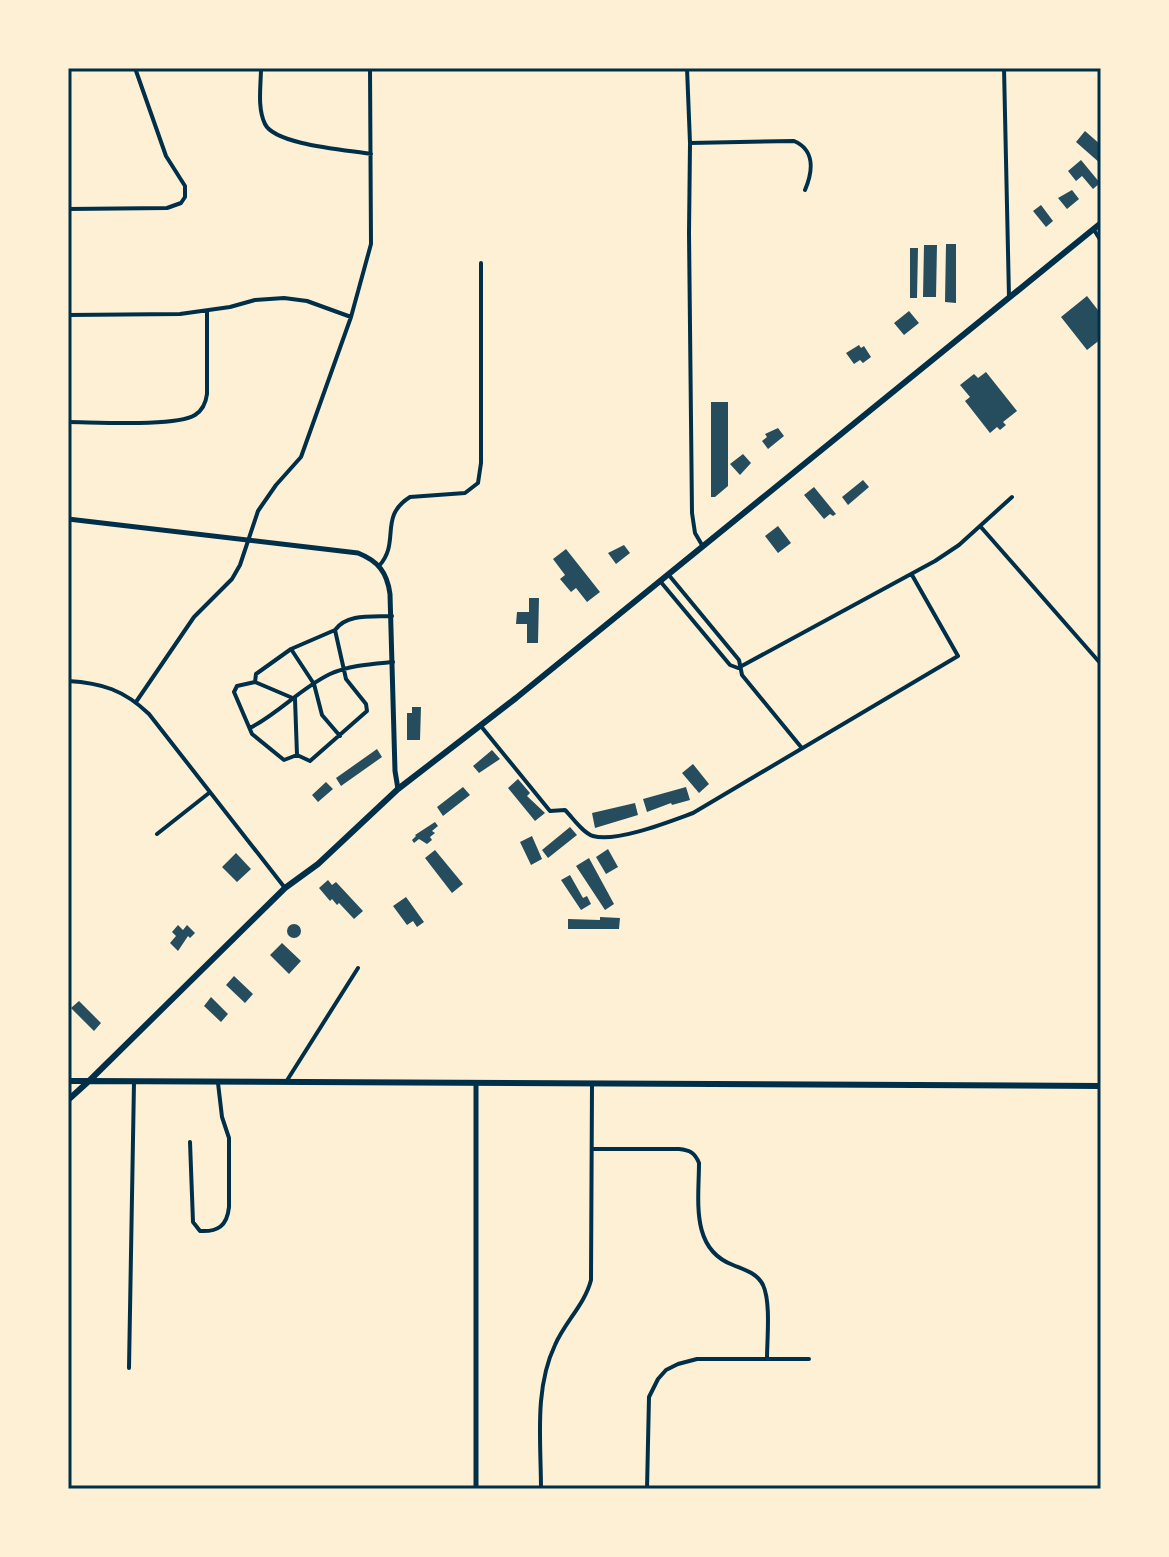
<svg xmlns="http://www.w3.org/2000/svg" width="1169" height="1557" font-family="'IBM Plex Sans',sans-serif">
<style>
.building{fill:#264d5e}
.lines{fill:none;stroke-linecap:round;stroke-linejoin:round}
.minor{stroke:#003049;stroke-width:4}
.tertiary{stroke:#003049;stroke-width:5}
.secondary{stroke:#003049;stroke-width:6}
.primary{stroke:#003049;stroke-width:6}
.neatline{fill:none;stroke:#003049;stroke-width:3}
</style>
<rect width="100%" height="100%" fill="#fdf0d5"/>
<path class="building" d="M1085,131L1101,145V164L1076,142Z
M1081,160L1100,183L1093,189L1082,176L1076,181L1068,171Z
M1072,190L1079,199L1067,209L1058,198Z
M1041,205L1053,221L1046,227L1033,211Z
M946,244H956V303L945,302Z
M924,245H937L936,297H923Z
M910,248H918L917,298H910Z
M1087,296L1101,314V339L1087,350L1061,317Z
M909,311L919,323L904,335L894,323Z
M859,345L861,348L864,346L871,357L863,363L860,360L854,364L846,353Z
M986,372L1017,411L1003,422L1006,425L1000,430L997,427L990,433L965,401L970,397L960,385L974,374L978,378Z
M711,402H728V486L715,497H711Z
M778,428L784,436L768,449L762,441L767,437L765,434Z
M743,454L751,463L740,475L730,464Z
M863,480L869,487L848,505L842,497Z
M814,487L836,514L833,516L830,514L824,519L804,495Z
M778,526L791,543L778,553L765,536Z
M624,545L630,553L616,564L608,553Z
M566,549L600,592L587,602L576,588L571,592L560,579L565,575L553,559Z
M529,598H539L538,643H527V624H516L517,612H529Z
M412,707H421L420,740H407V713H412Z
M377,749L382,757L341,786L336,778Z
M492,750L500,759L479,773L473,766Z
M693,764L709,784L699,793L682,773Z
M518,779L530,793L527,796L545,813L535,821L508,788Z
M326,782L333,789L318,802L312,795Z
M463,787L470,795L443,816L437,807Z
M686,787L690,800L672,805L671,803L647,812L643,799Z
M635,803L638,815L595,828L592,813Z
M435,822L438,826L432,831L435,833L430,837L432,840L427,844L419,839L414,843L412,840L416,836L415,835Z
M570,827L577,835L548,858L542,850Z
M532,836L542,859L531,865L520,842Z
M608,849L618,867L606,874L596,857Z
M435,850L463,884L452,893L425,858Z
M236,853L251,869L237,882L222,867Z
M589,858L614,904L605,910L576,866Z
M570,875L583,898L587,896L591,904L581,910L561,880Z
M328,880L332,885L336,882L363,911L354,919L339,903L337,905L332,899L330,901L319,888Z
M406,897L424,922L417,927L413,921L407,925L393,906Z
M600,917L620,918L619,929H568V919L600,920Z
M287 931a7 7 0 1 1 14 0a7 7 0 1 1-14 0Z
M178,925L183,930L187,925L195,933L190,938L188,936L178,951L170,943L176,936L172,932Z
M282,943L301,961L289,974L270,955Z
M234,976L253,994L245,1003L226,985Z
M211,997L228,1014L221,1022L204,1006Z
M79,1001L101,1023L94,1031L71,1008Z"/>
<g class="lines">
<path class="minor" d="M261,68C261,85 257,108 265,124C275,145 348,150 371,154
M687,68L690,143L689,233L692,513L695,533L702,545
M1004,68L1009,297
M690,143L794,141C815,150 813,171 805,190
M68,209L167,208L181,203L185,197V186L166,156L135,68
M1094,230L1101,241
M68,315L180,314L230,307L255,300L284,298L307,301L351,317
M68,422C94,422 176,427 195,415C203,410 206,402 207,394V311
M980,526L1101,664
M379,566C401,542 378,517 410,497L465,493L478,483L481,463V263
M668,574L739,660L742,675L801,747
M660,581L730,665L738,668
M335,630L291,649L314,684L322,715L340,736
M738,668L935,561L959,545L1012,497
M68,681C102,683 124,690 149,714L285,888
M255,682L256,674L291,649
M295,699L255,682L237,686L234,692L252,734L284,760L297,755L310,761L367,711L366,704L346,679L335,630C347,613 373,617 392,616
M295,699L297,755
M136,702L194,617L232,579L240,565L258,511L276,485L301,457L351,317L371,244L370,68
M480,725L550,811L565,810C573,818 583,833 593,836C616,843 671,821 693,813L958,656L912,575
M250,728C279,713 301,688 330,674C350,665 372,664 393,662
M157,834L209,793
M286,1082L358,968
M190,1142L193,1222L200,1231C218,1232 227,1226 229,1207V1138L222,1117L218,1083
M593,1149H679C690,1150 695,1153 699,1163C699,1200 690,1249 733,1265C745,1270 757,1273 763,1285C771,1302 767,1339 767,1359
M129,1368L134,1082
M541,1489C541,1442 534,1389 555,1345C565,1322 585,1304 591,1280L592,1084
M647,1489L649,1397L658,1379L666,1370L678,1364L697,1359H809"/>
<path class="tertiary" d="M68,519L358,553C378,561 387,572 390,594L395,771L398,789
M476,1489V1083"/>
<path class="secondary" d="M68,1100L89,1081L1101,1086"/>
<path class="primary" d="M68,1081H89L285,888L318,864L398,789L516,698L1101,223"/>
</g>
<rect width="1169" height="1557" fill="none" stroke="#fdf0d5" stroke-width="140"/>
<rect x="70" y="70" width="1029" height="1417" class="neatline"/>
</svg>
